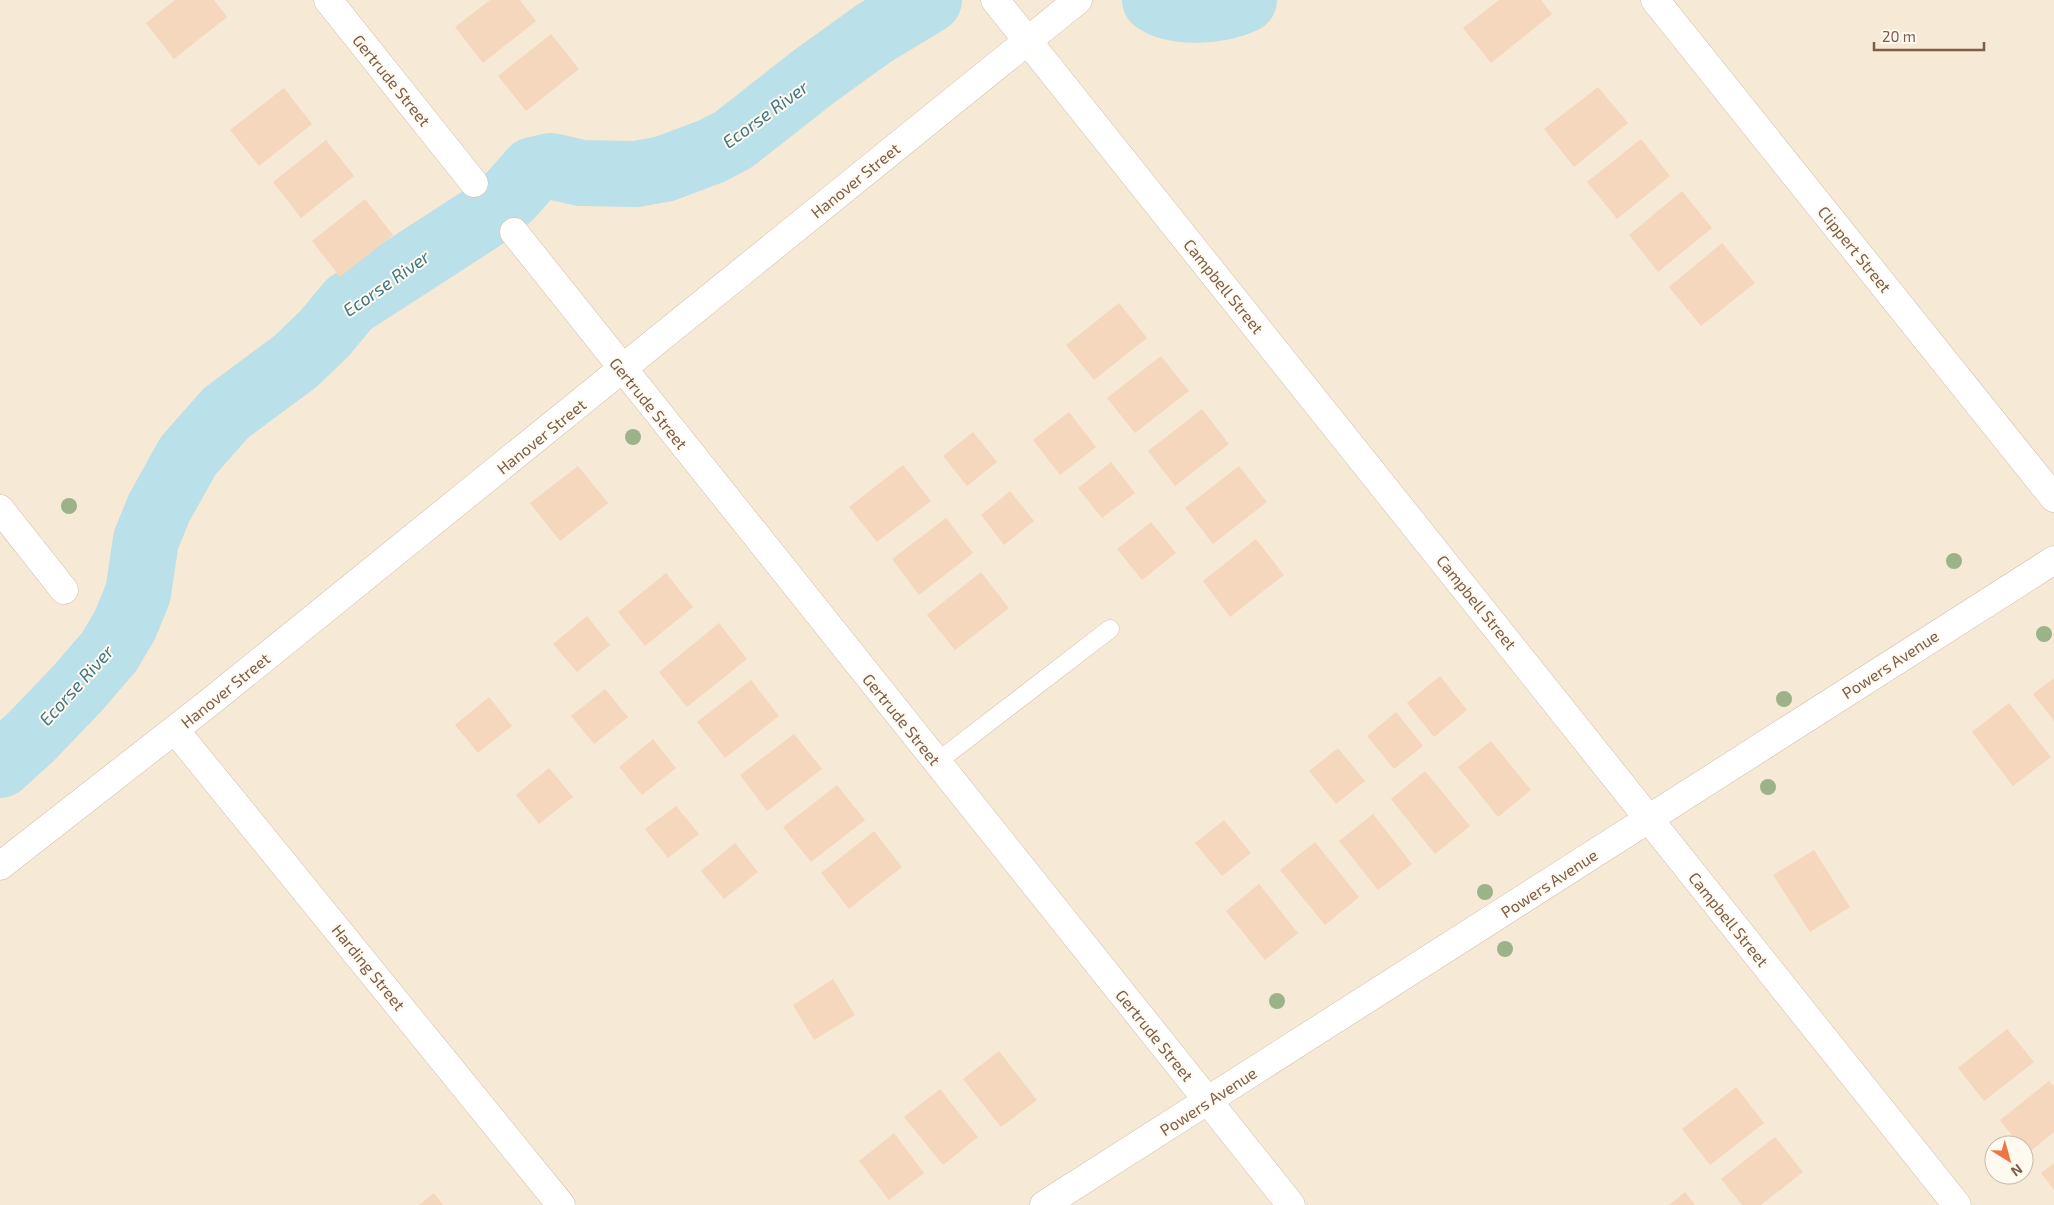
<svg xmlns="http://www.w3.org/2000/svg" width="2054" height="1205" font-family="'Exo 2',sans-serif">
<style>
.residential{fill:#f6e9d5;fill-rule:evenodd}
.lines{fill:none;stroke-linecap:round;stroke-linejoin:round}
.river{stroke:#bae0ea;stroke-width:66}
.building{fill:#f5d7bd}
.service-casing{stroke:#d2bfac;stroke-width:19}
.minor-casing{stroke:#d2bfac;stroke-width:29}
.service{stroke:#fff;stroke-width:18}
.minor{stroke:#fff;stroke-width:28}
.tree{fill:#9cb38a}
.labels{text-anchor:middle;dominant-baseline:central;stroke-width:4;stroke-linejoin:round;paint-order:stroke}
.street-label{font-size:16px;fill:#7b5d49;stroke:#fffaf0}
.water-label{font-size:18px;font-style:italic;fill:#3e7788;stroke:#fffaf0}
</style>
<rect width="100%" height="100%" fill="#fef7e8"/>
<path class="residential" d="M0,0H2054V1205H0ZM1994,1145H2024V1175H1994Z"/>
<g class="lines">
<path class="river" d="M1155,0C1177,15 1221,11 1244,0
M0,765L31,737L77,689L109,652L125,625L138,593L146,540L159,508L188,456L226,413L296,361L325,333L349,304L493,211L511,195L533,170L551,166L581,173L636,174L664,169L712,151L733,140L816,75L873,34L929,0"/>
</g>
<path class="building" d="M175,0H214L227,17L174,59L146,23Z
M490,0H520L536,21L483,63L455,27Z
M1499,0H1541L1552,14L1491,63L1463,28Z
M551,34L579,69L526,111L498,76Z
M1598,87L1628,123L1574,167L1544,129Z
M284,88L312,124L259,166L230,130Z
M1641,139L1670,176L1617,219L1587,182Z
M326,140L354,176L301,218L273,182Z
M1682,191L1712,228L1658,272L1629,235Z
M365,199L393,235L340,277L312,241Z
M1722,243L1755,283L1701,326L1669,287Z
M1119,303L1147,338L1094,380L1066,345Z
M1161,356L1189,391L1135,433L1107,398Z
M1202,409L1229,444L1175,486L1148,451Z
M1069,412L1096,447L1060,475L1033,440Z
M973,432L997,462L967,486L943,456Z
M1111,462L1135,493L1102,518L1078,488Z
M903,465L931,501L877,542L849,507Z
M578,466L608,503L560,541L530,503Z
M1239,466L1267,502L1213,544L1185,508Z
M1010,491L1034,521L1004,545L981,515Z
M946,518L973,553L919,595L892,559Z
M1151,522L1176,553L1142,580L1117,549Z
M1256,539L1284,575L1230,617L1203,581Z
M981,572L1009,608L955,650L927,615Z
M666,573L693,607L645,646L618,612Z
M587,616L610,645L577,672L553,644Z
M719,623L747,659L687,707L659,672Z
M1440,676L1467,710L1434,737L1407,703Z
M2054,678V721L2033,694Z
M751,680L779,716L725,758L697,722Z
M605,689L628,717L594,744L571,716Z
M489,697L512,726L478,753L455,725Z
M2009,703L2051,757L2013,786L1972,732Z
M1396,712L1423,746L1394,769L1367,736Z
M794,734L822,769L767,811L740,775Z
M653,739L676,768L642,795L619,767Z
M1491,741L1531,790L1498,817L1458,767Z
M1338,748L1365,781L1336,804L1309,771Z
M549,768L573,797L539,824L516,795Z
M1425,771L1470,826L1435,854L1391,799Z
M837,785L865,820L811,862L783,827Z
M676,806L699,834L668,858L645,829Z
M1373,814L1412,864L1378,890L1339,841Z
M1224,820L1251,853L1222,876L1195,843Z
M874,831L902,867L849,909L821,873Z
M1315,842L1359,897L1325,925L1280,870Z
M735,843L758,872L724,899L701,871Z
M1814,850L1850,907L1810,932L1773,875Z
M1259,884L1298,933L1265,960L1226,911Z
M833,979L855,1015L814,1040L793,1005Z
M2007,1029L2034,1062L1984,1101L1958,1068Z
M999,1051L1037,1100L1001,1127L963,1079Z
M2049,1081L2054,1087V1132L2027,1154L2024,1151V1145H2019L2000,1120Z
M1736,1087L1764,1123L1710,1165L1682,1129Z
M940,1089L978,1137L943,1165L904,1117Z
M894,1133L924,1173L889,1200L859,1161Z
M1775,1137L1803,1172L1761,1205H1742L1721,1179Z
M2054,1163V1190L2041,1173Z
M1685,1192L1695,1205H1669Z
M434,1193L443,1205H419Z"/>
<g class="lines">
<defs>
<path id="service" d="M937,762L1110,629"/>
<path id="minor" d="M328,0L474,183
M995,0L1957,1205
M1655,0L2054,498
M514,232L1291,1205
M0,509L64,590
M175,730L561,1205
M0,866L210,702L1078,0
M1044,1205L2054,560"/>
</defs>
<use href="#service" class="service-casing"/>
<use href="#minor" class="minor-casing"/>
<use href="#service" class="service"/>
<use href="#minor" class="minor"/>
</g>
<g class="tree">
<circle cx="633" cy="437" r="8"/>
<circle cx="69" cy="506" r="8"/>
<circle cx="1954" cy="561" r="8"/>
<circle cx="2044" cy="634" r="8"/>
<circle cx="1784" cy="699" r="8"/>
<circle cx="1768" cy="787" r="8"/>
<circle cx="1485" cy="892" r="8"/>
<circle cx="1505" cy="949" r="8"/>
<circle cx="1277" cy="1001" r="8"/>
</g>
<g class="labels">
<g class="street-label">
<text transform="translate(392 80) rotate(51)">Gertrude Street</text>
<text transform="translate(855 180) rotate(-39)">Hanover Street</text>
<text transform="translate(1855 249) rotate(51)">Clippert Street</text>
<text transform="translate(1224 286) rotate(51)">Campbell Street</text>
<text transform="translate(649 403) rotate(51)">Gertrude Street</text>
<text transform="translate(541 436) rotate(-39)">Hanover Street</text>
<text transform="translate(1477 602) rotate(51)">Campbell Street</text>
<text transform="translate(1890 664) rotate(-33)">Powers Avenue</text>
<text transform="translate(225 690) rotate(-39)">Hanover Street</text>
<text transform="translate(902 719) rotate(51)">Gertrude Street</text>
<text transform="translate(1549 883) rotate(-33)">Powers Avenue</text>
<text transform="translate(1729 919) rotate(51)">Campbell Street</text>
<text transform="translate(369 967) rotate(51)">Harding Street</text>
<text transform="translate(1155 1035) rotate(51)">Gertrude Street</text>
<text transform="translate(1208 1101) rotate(-33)">Powers Avenue</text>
</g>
<g class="water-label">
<text transform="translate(765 114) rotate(-36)">Ecorse River</text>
<text transform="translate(386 283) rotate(-35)">Ecorse River</text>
<text transform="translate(76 685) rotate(-48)">Ecorse River</text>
</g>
</g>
<g transform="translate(2009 1160) rotate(143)"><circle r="24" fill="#fffaf0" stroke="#cabbad"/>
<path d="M0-4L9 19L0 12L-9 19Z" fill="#f07545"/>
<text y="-8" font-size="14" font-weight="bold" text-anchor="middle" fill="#7b5d49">N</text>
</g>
<path d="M1874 42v8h110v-8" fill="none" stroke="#7b5d49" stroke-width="2.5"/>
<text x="1882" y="42" font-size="15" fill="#7b5d49" stroke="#fffaf0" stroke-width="4" paint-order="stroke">20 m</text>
</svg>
